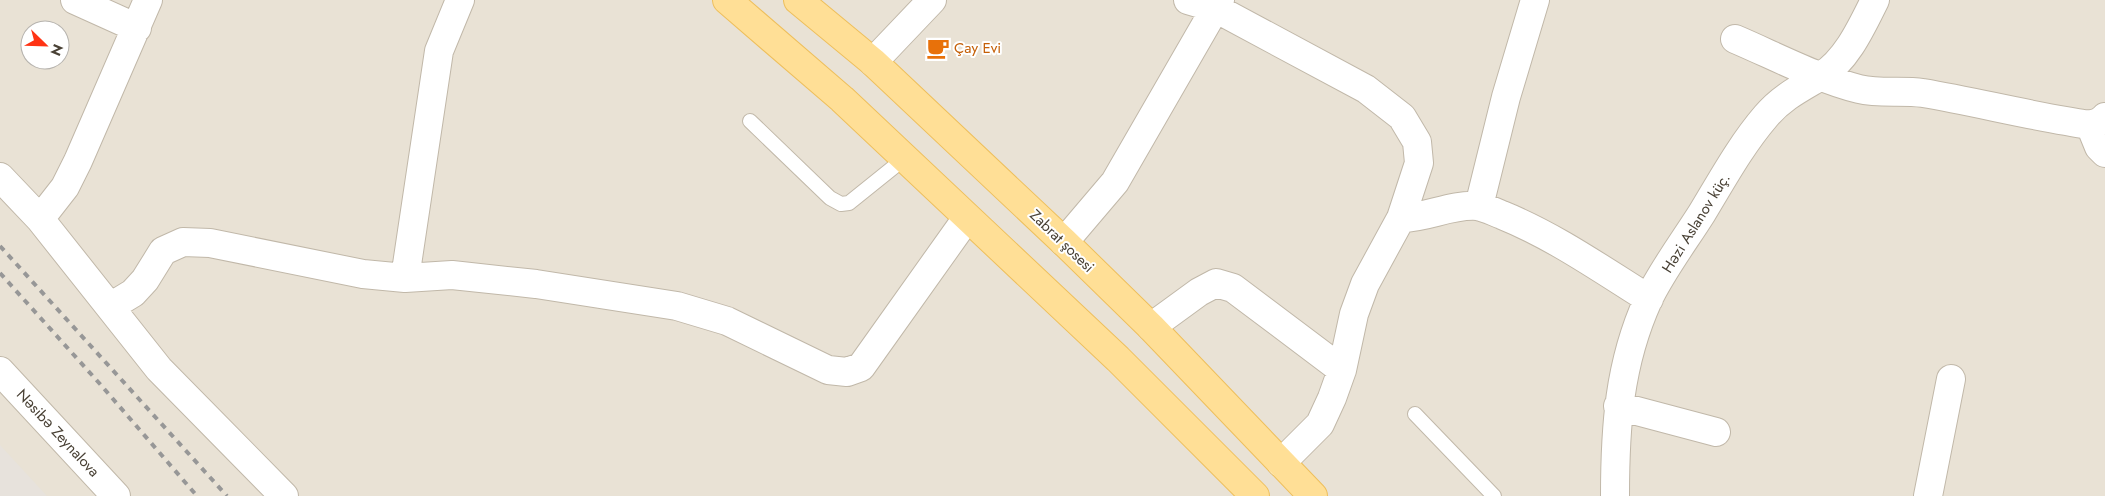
<svg xmlns="http://www.w3.org/2000/svg" width="2105" height="496" font-family="Jost,sans-serif">
<style>
.residential{fill:#e9e2d5;fill-rule:evenodd}
.industrial{fill:#e7e2dc}
.lines{fill:none;stroke-linecap:round;stroke-linejoin:round}
.lane-casing{stroke:#c1b8a9;stroke-width:16}
.street-casing{stroke:#c1b8a9;stroke-width:30}
.primary-casing{stroke:#eebf5c;stroke-width:30}
.lane{stroke:#fff;stroke-width:14}
.street{stroke:#fff;stroke-width:28}
.primary{stroke:#ffdf96;stroke-width:28}
.rail{stroke:#979797;stroke-width:4;stroke-dasharray:6 6;stroke-linecap:butt}
.labels{text-anchor:middle;dominant-baseline:central;stroke-width:4;stroke-linejoin:round;paint-order:stroke}
.food-label{font-size:15px;fill:#c56008;stroke:#fff;text-anchor:start}
.street-label{font-size:15px;fill:#494135;stroke:#fff}
</style>
<rect width="100%" height="100%" fill="#f5f0e7"/>
<path class="residential" d="M0,0H2105V496H0ZM30,30H60V60H30Z"/>
<path class="industrial" d="M0,445L47,496H0Z"/>
<g class="lines">
<defs>
<path id="lane" d="M750,121L830,198L841,204L849,203L905,158
M1415,414L1494,496"/>
<path id="street" d="M75,0L137,28
M1188,0L1215,8L1366,89L1402,117L1417,142L1419,163L1401,218L1365,284L1354,314L1342,370L1332,398L1320,424L1281,463
M1735,39C1775,56 1816,78 1859,89C1880,94 1902,90 1923,93C1971,101 2018,113 2066,121C2079,123 2095,129 2105,117
M873,62L932,0
M2090,125L2099,147L2105,153
M0,177L40,219L159,369L284,496
M1479,206L1506,97L1535,0
M1401,218C1427,218 1451,204 1477,206C1485,207 1494,212 1502,215C1554,236 1601,269 1649,299
M40,219L65,187L78,161L148,0
M1064,242L1115,182L1220,0
M405,278L439,51L460,0
M110,307L133,293L145,280L163,251L183,242L210,243L363,274L405,278L452,275L536,284L677,306L727,321L828,370L847,372L861,367L967,218
M1151,327L1199,292L1216,283L1233,288L1342,370
M0,371L116,496
M1618,406L1716,432
M1615,496C1615,427 1619,364 1648,300C1661,272 1685,240 1702,213C1722,180 1741,145 1766,116C1782,97 1801,88 1821,76C1847,60 1862,26 1875,0
M1928,496L1951,379"/>
<path id="primary" d="M727,0L842,99L1118,359L1255,496
M798,0L873,62L1064,242L1151,327L1313,496"/>
</defs>
<use href="#lane" class="lane-casing"/>
<use href="#street" class="street-casing"/>
<use href="#primary" class="primary-casing"/>
<use href="#lane" class="lane"/>
<use href="#street" class="street"/>
<use href="#primary" class="primary"/>
<path class="rail" d="M0,246L227,496
M0,273L100,384L197,496"/>
</g>
<defs>
<symbol id="cafe-bare" viewBox="-9 -9 18 18"><path d="M-5.5-4.5H6V0H3Q3 3.5 0 3.5H-2.5Q-5.5 3.5-5.5 0ZM3-3.2v2h1.7v-2ZM-6 4.5H4V6H-6Z" fill="#e8710a" stroke="#fff" stroke-width="2.5" paint-order="stroke"/></symbol>
</defs>
<g fill-rule="evenodd">
<use href="#cafe-bare" x="922" y="32" width="32" height="32"/>
</g>
<g class="labels">
<g class="food-label">
<text x="954" y="48">Çay Evi</text>
</g>
<g class="street-label">
<text transform="translate(1696 223) rotate(-58)">Həzi Aslanov küç.</text>
<text transform="translate(1062 241) rotate(44)">Zabrat şosesi</text>
<text transform="translate(58 433) rotate(47)">Nəsibə Zeynalova</text>
</g>
</g>
<g transform="translate(45 45) rotate(113)"><circle r="24" fill="#ffffff" stroke="#b6b3ae"/>
<path d="M0-4L9 19L0 12L-9 19Z" fill="#ff3314"/>
<text y="-8" font-size="14" font-weight="bold" text-anchor="middle" fill="#494135">N</text>
</g>
</svg>
